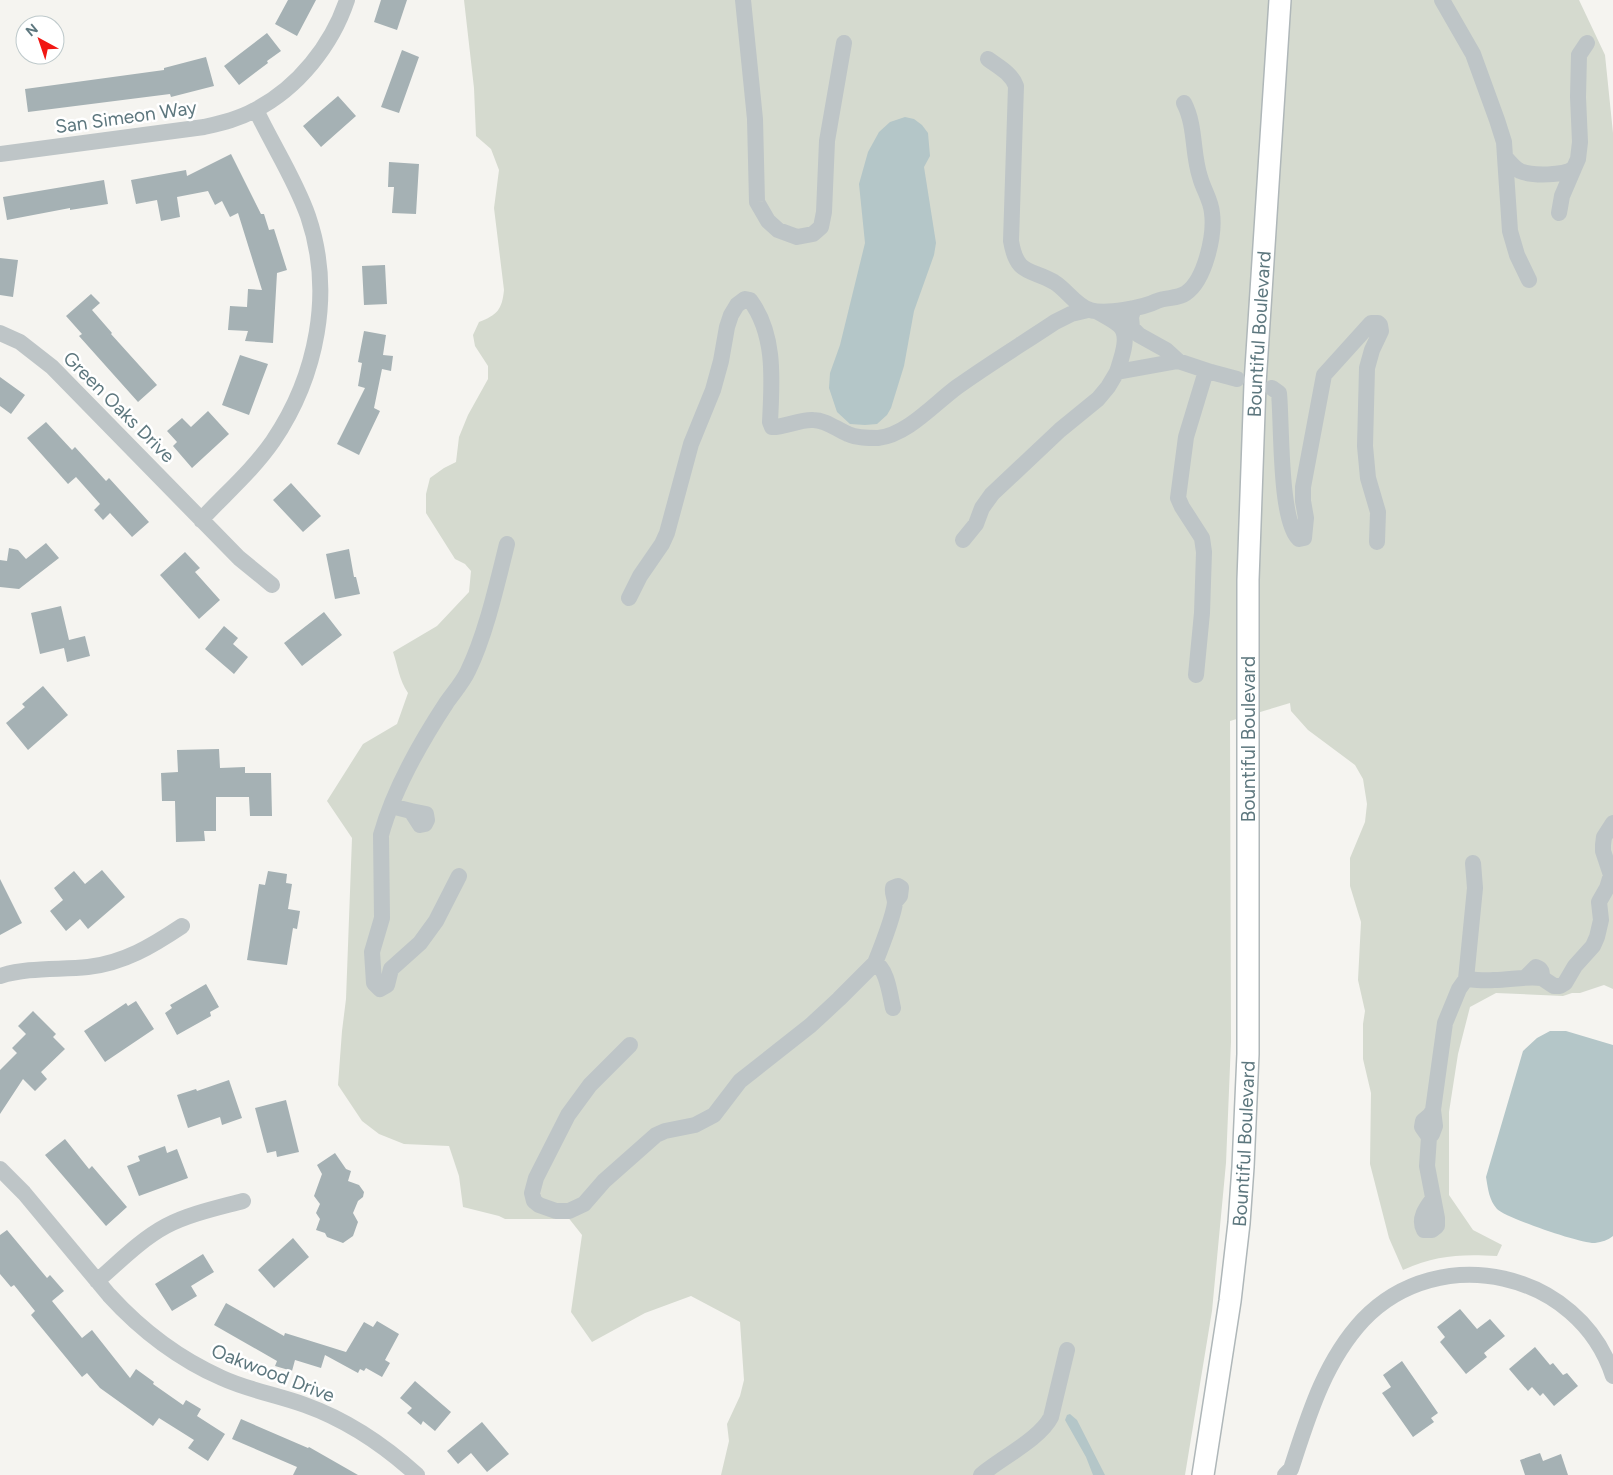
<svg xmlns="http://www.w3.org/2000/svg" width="1613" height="1475" font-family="Figtree,sans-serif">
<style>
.green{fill:#d5dacf}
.water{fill:#b4c6c8}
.building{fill:#a5b1b4}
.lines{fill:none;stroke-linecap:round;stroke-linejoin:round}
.major-casing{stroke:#afb7b9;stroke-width:24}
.minor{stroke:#bec5c7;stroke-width:16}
.major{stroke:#fff;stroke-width:21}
.labels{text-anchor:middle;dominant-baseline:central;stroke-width:5;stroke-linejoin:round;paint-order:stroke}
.street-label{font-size:19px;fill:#5d777e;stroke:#fff}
</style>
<rect width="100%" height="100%" fill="#f5f4f0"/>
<path class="green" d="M464,0H1579L1605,55L1613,133V989L1604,985L1580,993H1572L1563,996L1496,993L1470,1007L1458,1054L1449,1112V1195L1473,1230L1502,1245L1497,1256C1460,1254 1437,1255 1403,1270L1389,1238L1370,1164L1371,1093L1363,1059V1024L1365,1011L1358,980L1361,922L1350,886V858L1365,822L1367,804L1363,779L1355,765L1308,730L1291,711L1290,703L1230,721L1231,1042L1226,1163L1212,1311L1185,1475H721L729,1441L727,1424L740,1396L744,1380L740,1322L691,1296L645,1313L592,1342L571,1312L582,1235L567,1216L555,1219H505L499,1216L463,1207L459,1176L449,1146L404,1144L379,1134L362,1121L338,1085L342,1031L346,999L352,838L327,801L363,744L397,724L408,693C399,680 398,666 393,652L437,626L469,592L471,571L465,564L455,559L426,513V494L430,478L444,468L456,462L459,437L468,415L488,379V366L475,346L473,335L479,322C497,315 502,310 504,290L494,208L499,170L491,149L476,136L474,88Z"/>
<path class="water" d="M905,117L914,119L922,125L928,133L930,156L924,167L936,243L934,255L914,311L904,366L891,408L887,415L877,424L865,425L850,424L837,412L829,388L830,373L840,345L865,243L859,184L868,152L879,132L890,122Z
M1550,1031H1566L1613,1045V1236C1608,1240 1602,1242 1595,1243C1582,1244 1506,1218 1497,1209C1489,1200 1488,1189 1486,1177L1523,1051L1537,1038Z
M1070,1414L1077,1420L1105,1475H1093L1086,1457L1065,1420L1067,1415Z"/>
<path class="building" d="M288,0H316L297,36L275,24Z
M381,0H407L397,30L374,22Z
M267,33L281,51L267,61L268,63L239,85L224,66Z
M402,50L419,57L399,113L381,107Z
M206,57L214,86L171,97L170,94L28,112L25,89L164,70V68Z
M338,96L356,116L321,147L303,126Z
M231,154L261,214H264L269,230L274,229L287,270L277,273L273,343L245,341L248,331L228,330L230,306L247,307L248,289L262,290L238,213L230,217L222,201L215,205L208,191L177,197L180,217L161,221L157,200L136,204L131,180L186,170L187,176Z
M389,162L419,164L416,214L392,213L394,187H388Z
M104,180L108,204L70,210V208L7,220L3,197Z
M0,258L18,260L13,297L0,295Z
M385,265L387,304L364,305L362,266Z
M91,294L100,303L92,310L112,333L111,334L157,385L138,402L79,336L82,334L66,316Z
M364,331L386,335L383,355L393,356L391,371L382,369L374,408L380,411L359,455L337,444L365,388L358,386L362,363L358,362Z
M240,355L268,364L249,415L222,405Z
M0,377L25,395L11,414L0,406Z
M208,411L229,434L192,468L173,446L177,442L167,431L182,418L191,427Z
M46,422L72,450L75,447L106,481L109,478L149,522L132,537L110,513L103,520L94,510L100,504L76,477L68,484L27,438Z
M291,483L321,516L303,532L273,500Z
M46,543L59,558L19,589L0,587V560L7,561L9,548L18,550L26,559Z
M349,549L354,577H356L360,594L335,599L326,554Z
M185,552L200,568L195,572L220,600L199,619L160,575Z
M61,606L69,640L85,636L90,656L67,662L64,648L40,654L31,613Z
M324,612L342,635L302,666L284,643Z
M224,626L238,638L233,644L248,657L234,674L205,649Z
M43,686L68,715L28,750L6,723L25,707L22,704Z
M219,749L220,768L245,767V773H271L272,816H250L249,797H216V831H204L205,841L176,842L175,801H162L161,773L178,772L177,750Z
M102,870L125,897L88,929L80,919L66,931L50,911L63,900L54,888L74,871L85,884Z
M268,871L287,874L286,883L292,884L288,909L300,911L297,929L293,928L287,965L247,960L259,884L265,885Z
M0,879L22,923L0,935Z
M206,984L219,1007L210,1012L211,1016L177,1035L165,1013L172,1008L170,1005Z
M136,1001L154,1029L105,1062L84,1031L126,1003L128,1006Z
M33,1011L56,1034L53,1037L65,1049L41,1072L47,1079L35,1091L23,1079L0,1114V1070L17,1053L12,1048L26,1034L18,1026Z
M229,1080L242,1118L222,1125L220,1117L188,1128L177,1095L196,1089L197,1091Z
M286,1100L299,1152L277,1157L276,1151L267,1153L255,1108Z
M65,1139L89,1169L92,1166L127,1207L106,1226L45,1155Z
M165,1146L167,1153L177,1149L188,1178L139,1196L127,1166L140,1161L138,1156Z
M335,1153L346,1169L351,1171L348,1181L359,1185L364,1192L363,1197L358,1201L353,1213L358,1222L353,1236L343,1243L327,1237L325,1233L316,1230L320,1219L316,1213L320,1204L314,1196L322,1174L317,1165Z
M7,1230L47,1278L50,1275L64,1291L52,1301L82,1338L92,1330L130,1378L136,1369L154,1382L153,1384L183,1405L186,1400L201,1409L197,1416L225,1434L208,1461L188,1448L194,1440L159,1418L153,1426L100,1388L87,1373L82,1377L31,1315L35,1311L14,1285L11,1287L0,1274V1235Z
M293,1238L309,1257L274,1288L258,1270Z
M203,1254L214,1272L191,1286L197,1296L172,1311L155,1284Z
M226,1303L284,1336L285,1333L346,1352L364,1322L373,1327L377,1321L399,1334L385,1360L390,1363L382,1377L366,1368L364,1371L360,1369L358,1373L325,1355L321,1368L295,1360L292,1371L275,1366L277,1361L214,1325Z
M1460,1309L1477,1329L1490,1319L1505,1336L1484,1353L1487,1357L1466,1374L1440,1342L1445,1337L1437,1327Z
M1535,1347L1550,1365L1553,1363L1563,1375L1567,1373L1578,1386L1554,1406L1543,1393L1540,1396L1532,1387L1528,1391L1509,1369Z
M1402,1361L1438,1413L1431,1418L1434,1422L1413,1437L1382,1393L1391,1387L1383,1375Z
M415,1381L451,1412L435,1431L423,1421L421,1425L407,1413L412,1408L400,1398Z
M241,1419L308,1448L309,1447L358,1475H293L297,1467L232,1439Z
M482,1422L509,1454L487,1472L471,1453L458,1464L447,1451Z
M1540,1453L1543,1461L1561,1454L1568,1475H1525L1520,1460Z"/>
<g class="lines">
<defs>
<g id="major">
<path id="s1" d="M1203,1475L1230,1301L1239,1223L1243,1167L1248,1054V580L1255,384L1280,0"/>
</g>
</defs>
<use href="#major" class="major-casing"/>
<path class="minor" d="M743,0L755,119L757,202L768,221L778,230L797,237L813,234L821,227L824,212L827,141L844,43
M1442,0L1473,54L1497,120L1504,142L1505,157C1509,161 1514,168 1520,171C1531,176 1565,176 1574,168L1562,196L1559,213
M988,59C999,67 1011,73 1016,86L1011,241C1017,276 1030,268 1054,282C1067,290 1076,306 1090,310C1105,315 1143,308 1157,301C1166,297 1178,299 1186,293C1205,280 1215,235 1212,213C1211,200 1203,189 1200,177C1192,153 1196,126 1184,103
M0,154L204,127C221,123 239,119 255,110C298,88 332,45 347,0
M1505,157L1510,231L1517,255L1529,280
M1574,168L1578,159L1580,142L1578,97L1579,55L1587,43
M1098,312C1105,316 1113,320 1119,325C1131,335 1121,359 1117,372L1178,361L1166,350L1139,335L1132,328L1131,317L1134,308
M0,333L20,342L52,367L239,558L272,585
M1178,361L1211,372L1237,379
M1272,388L1279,393C1282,423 1279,521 1299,539L1304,538L1306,518L1303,501V487L1324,375L1371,323H1378L1380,325L1381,331L1372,350L1367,368L1365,446L1368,478L1378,512L1377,542
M201,520C225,494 253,470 273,441C317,376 334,292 308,216C295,179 273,146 256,110
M963,540L976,524L982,508L992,494L1060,430L1098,399L1108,387L1117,372
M629,598L640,576L662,544L667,533L691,444L713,390L721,361L727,327L731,315L737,305L745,299L750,300C776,335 772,381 770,422L772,427C782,428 801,419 813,420C826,420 836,429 848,434C857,438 868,438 878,438C907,435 934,404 957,387C989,364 1022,344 1055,322L1071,314L1088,310
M1196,675L1202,613L1204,552L1202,538L1182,507L1178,498L1186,437L1206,371
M391,806L411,811L420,825L425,824L427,820L426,814L411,811
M1473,863L1475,888L1466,979C1475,980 1485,981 1494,980C1510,980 1525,976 1542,978C1542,972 1542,969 1536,967L1526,977
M459,876L436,921L420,943L391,969L387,985L380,989L374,983L372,952L382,918L381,835C394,788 420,743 447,702C454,692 463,682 468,671C486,634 497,584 507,544
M0,976C29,967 58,970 88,967C124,963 152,946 182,926
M1542,978L1554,986H1560L1565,983L1575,966L1593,946L1597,937L1601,920L1599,902L1607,888L1611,875L1603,851V845L1604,837L1613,823
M893,1008C890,995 887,968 875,963C881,948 893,918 895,903C895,897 892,894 893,888L898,886L901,888L900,896L895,902
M630,1045L590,1085L568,1115L536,1178L532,1193L534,1201L539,1205L556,1211H569L584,1204L604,1181L656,1135L665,1131L695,1125L714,1115L740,1081L811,1025L839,999L875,963
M1433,1110L1430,1115L1423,1121L1422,1127L1429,1137L1432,1134L1435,1126L1433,1110L1445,1023L1459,989L1466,979
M1429,1137L1427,1166L1437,1218V1226L1432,1230H1424C1418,1219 1426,1208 1432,1200
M0,1169L24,1193L109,1295C140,1329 179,1359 222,1378C248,1390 277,1395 305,1405C347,1420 384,1445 417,1475
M97,1281C118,1263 140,1240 166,1226C189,1214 217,1208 243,1201
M981,1475C1001,1458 1040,1439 1051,1417L1067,1350
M1285,1475L1291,1469C1308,1417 1324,1362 1363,1320C1439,1240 1579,1271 1613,1376"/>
<use href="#major" class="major"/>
</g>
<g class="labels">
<g class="street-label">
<text transform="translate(126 117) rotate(-8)">San Simeon Way</text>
<text stroke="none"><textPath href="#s1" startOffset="1144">Bountiful Boulevard</textPath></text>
<text transform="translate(119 407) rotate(45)">Green Oaks Drive</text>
<text transform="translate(1248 739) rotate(-90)">Bountiful Boulevard</text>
<text stroke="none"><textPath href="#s1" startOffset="334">Bountiful Boulevard</textPath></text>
<text transform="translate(273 1373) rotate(21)">Oakwood Drive</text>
</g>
</g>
<g transform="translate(40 40) rotate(320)"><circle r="24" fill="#ffffff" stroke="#bec9cb"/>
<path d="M0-4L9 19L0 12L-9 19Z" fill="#f11713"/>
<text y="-8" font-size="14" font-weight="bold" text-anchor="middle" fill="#5d777e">N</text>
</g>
</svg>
